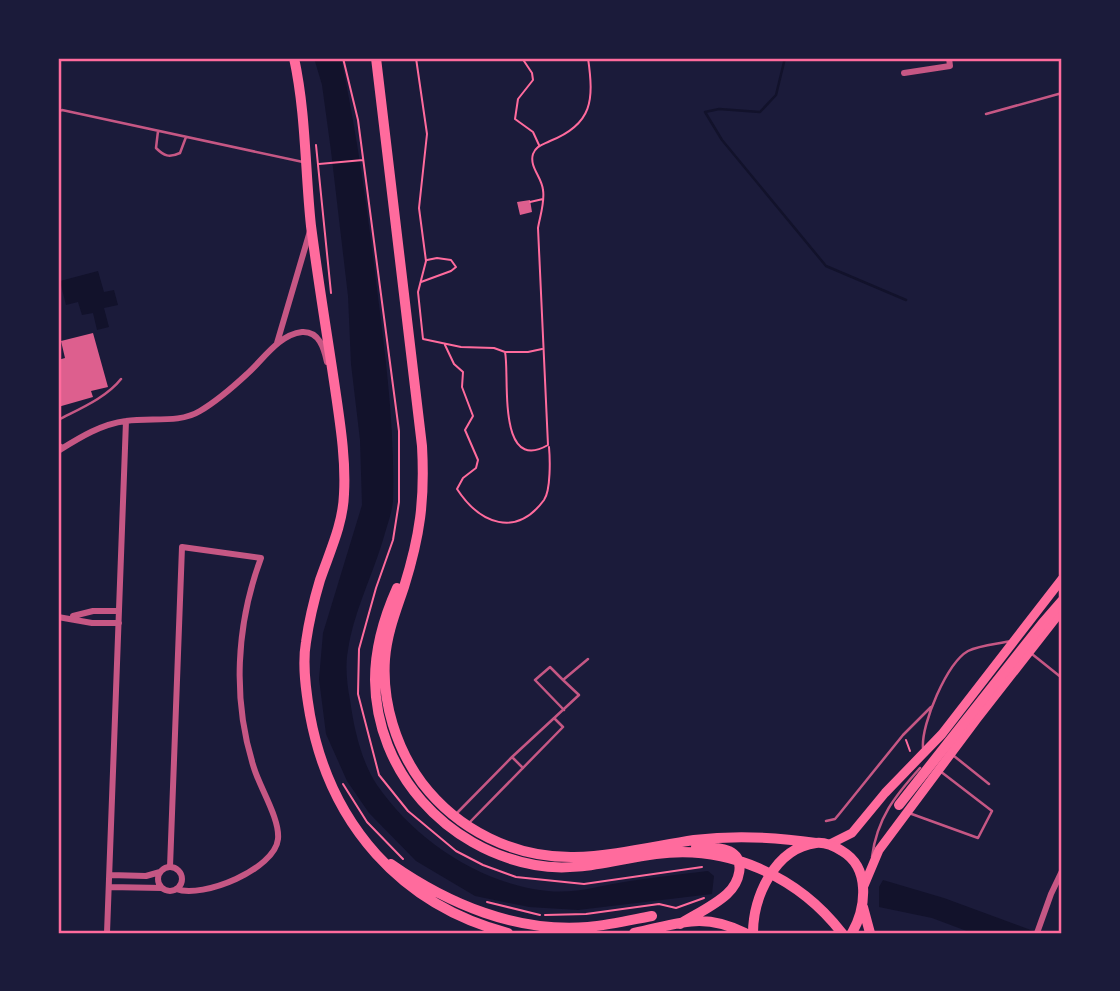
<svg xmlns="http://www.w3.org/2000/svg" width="1120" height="991" font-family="'Nunito Sans',sans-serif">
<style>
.water{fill:#12122b}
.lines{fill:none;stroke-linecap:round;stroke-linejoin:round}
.stream{stroke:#12122b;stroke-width:2.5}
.building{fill:#dd5f8e}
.path{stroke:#ff6b9d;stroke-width:2}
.service{stroke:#c65784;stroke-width:2.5}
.minor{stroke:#c65784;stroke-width:6}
.secondary{stroke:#ff6b9d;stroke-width:9}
.primary{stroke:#ff6b9d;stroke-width:10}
.neatline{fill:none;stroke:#ff6b9d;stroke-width:2.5}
</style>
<rect width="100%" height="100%" fill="#1b1b3a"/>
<path class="water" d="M314,58H341C357,134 368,212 377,289C386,359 395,430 393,501C392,512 388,523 385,533C374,573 354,610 348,650C345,666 347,685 350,700C354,728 361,761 377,785C415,840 480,884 548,891C576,894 603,885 630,881C656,877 682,874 708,871L714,876L712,894L578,910L529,907L475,896L416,861L369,813L347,781L326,734L319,679L323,633L362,505L360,440L351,364L348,296L331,151L322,85Z
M98,271L104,292L114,290L118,305L104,308L109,327L97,330L93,313L82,315L78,302L66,305L60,281Z
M883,880L944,898L1039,933H972L932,918L879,907V887Z"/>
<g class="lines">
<path class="stream" d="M785,58L776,95L760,112L719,109L705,112L722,140L826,266L906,300"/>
</g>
<path class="building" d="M530,200L532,212L520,215L517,202Z
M93,333L108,387L91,391L93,397L58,407V360L65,358L61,341Z"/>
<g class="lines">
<path class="path" d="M343,58L358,120L399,431V502L393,540L376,588L359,649L358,694L379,775L408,811L456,851L483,865L516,877L584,884L702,867
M416,58L427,134L419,208L426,261L418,292L423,339L461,347L494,348L505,352C510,374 496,475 548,445L538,228C540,216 545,202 543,190C542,177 529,167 533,154C536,146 542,145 550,141C593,124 594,100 588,58
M522,58L532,73L533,80L518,99L515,119L533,132L539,145
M316,145L331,293
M319,164L363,160
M530,202L543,199
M421,282L451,271L456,267L451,260L437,258L427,260
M445,345L454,364L463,372L462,387L473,416L465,430L478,460L476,468L463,478L457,489C480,524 516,538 544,500C551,490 550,458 549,447
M506,352H528L542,349
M906,740L910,751
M343,784L367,822L403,859
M487,902L540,915
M545,915L586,914L659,904L676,908L704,898"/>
<path class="service" d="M58,112L62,110L303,162
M986,114L1062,93
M158,131L156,148C164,156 169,158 180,153L186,137
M58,420C79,409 106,398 121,379
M58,443L64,447
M1032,654L1062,678
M563,680L550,667L535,680L564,710
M923,748C921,724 947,663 968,651C980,645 998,644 1011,641
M954,756L989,784
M512,757L523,768
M909,813L978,838L992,811L940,771
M456,814L512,757L579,695L563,680L588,659
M826,821L835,819L840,813L903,735L931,707
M469,823L563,727L554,718
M872,857C877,818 895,796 920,768"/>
<path class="minor" d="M904,73L950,66L949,58
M277,343L310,231
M58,451C79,438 101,424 126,421C150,417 179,424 200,411C217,401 233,387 247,374C263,360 278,335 302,332C319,331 324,348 327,362
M73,616L93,611H119
M58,617L92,623H119
M170,867L182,547L261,558C236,625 232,700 254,768C260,788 280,819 278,839C275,869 203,899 176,889
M158 879a12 12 0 1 1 24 0a12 12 0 1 1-24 0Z
M110,875L146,876L160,872
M109,887L162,888
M107,933L126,421
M1037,933L1051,894L1062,871"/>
<path class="secondary" d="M830,844L852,833L885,793L942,734L1062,579
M863,888L879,850L976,720L1062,610"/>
<path class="primary" d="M294,58C306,113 305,170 311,226C318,280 327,334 335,388C340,423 346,459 344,494C343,524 330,551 320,580C314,600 309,621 306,642C302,665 306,692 310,715C330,824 401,905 508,933
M376,58L422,446C425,500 420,536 404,587C396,611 387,633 385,659C382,702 396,748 422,783C458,830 514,858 574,857C614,856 655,846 694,840C736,835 775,837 816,843
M397,588C384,617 375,647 375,680C376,772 446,849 535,865C577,873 615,859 656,854C727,844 798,876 842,933
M899,805L1042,624L1062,601
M391,864C448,904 517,933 588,927C610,925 631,920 652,916
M863,907L870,933
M680,924C696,914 714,906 727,894C739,883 747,860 729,851C720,847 707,847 696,847
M634,933C678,924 702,911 745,933
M753,933C753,897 775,848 816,843C825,842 834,846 842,851C871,868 866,908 852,933"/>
</g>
<rect width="1120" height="991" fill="none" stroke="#1b1b3a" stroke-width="119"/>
<rect x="60" y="60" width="1000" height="872" class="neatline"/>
</svg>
